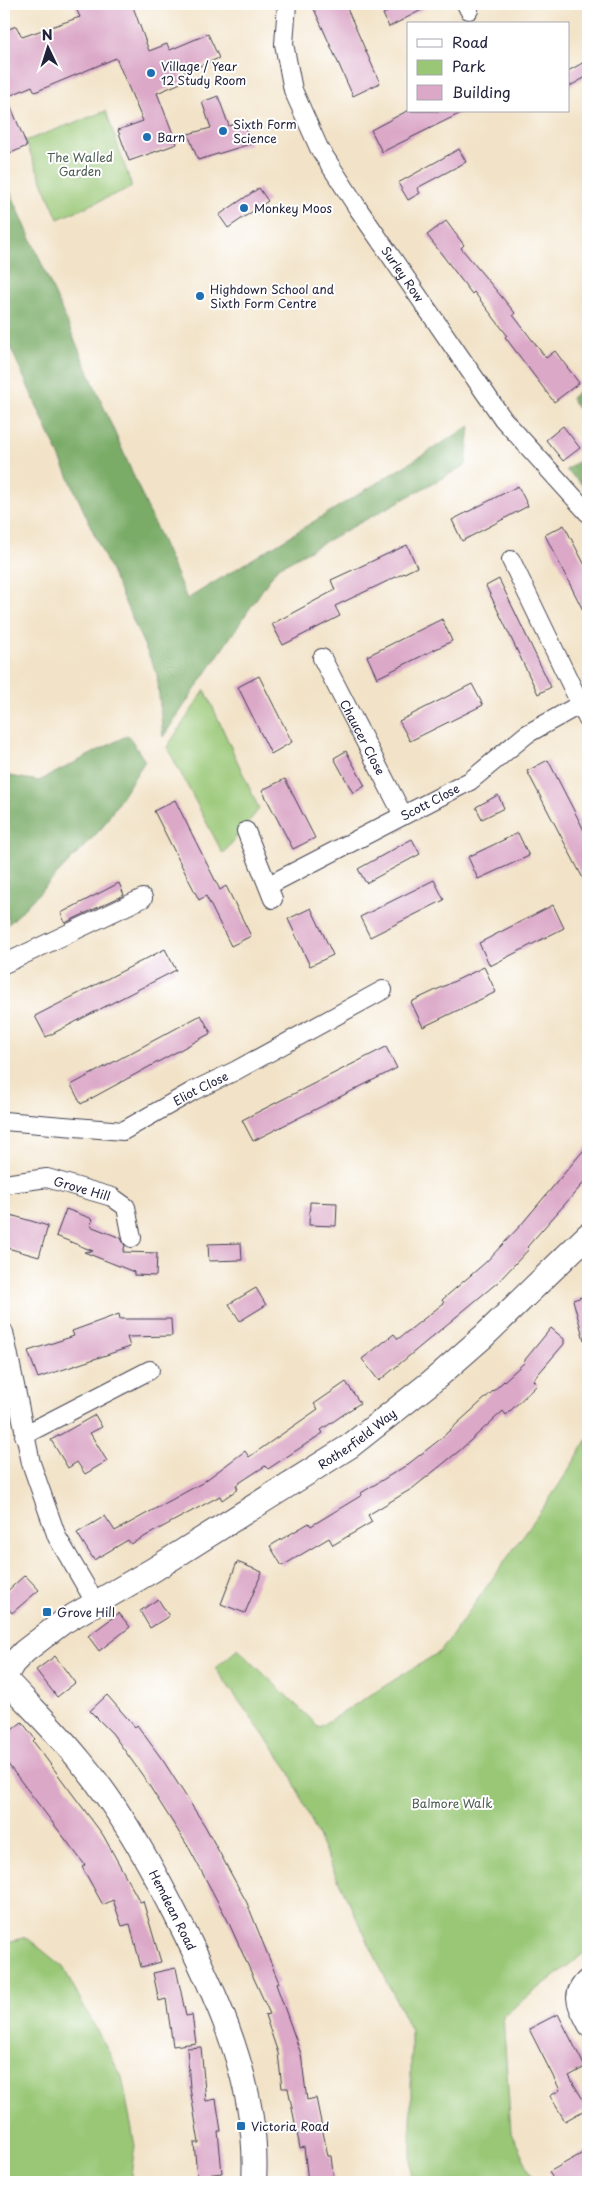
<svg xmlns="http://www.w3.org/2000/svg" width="592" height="2186" font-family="'Playpen Sans',sans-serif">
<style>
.green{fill:#99c776;stroke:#5e7458}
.forest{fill:#7aac67;stroke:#4e6751}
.building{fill:#dba8c8}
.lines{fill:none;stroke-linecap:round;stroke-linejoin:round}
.street-casing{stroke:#413f50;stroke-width:20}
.secondary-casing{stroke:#413f50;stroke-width:26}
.street{stroke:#fff;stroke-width:18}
.secondary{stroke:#fff;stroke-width:24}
.poi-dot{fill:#1f6fb2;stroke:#fff;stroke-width:2}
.labels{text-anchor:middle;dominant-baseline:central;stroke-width:4;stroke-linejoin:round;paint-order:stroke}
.poi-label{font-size:12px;fill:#22223b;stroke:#fff;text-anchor:start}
.park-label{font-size:12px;fill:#4c5c50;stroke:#fff}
.street-label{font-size:12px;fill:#22223b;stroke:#fff}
</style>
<rect width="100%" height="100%" fill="#fff"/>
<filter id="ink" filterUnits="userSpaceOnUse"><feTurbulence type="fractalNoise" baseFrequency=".02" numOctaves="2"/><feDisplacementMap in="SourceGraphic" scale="10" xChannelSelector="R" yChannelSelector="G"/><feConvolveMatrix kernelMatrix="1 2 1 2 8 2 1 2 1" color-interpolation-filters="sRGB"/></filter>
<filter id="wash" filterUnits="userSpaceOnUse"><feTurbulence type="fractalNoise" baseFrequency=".0096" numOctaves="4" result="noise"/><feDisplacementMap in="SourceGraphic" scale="20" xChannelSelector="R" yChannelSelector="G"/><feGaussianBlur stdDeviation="1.12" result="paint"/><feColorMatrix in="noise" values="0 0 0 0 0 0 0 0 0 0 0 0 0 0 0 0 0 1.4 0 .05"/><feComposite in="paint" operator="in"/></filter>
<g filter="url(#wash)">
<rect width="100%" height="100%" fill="#f2e3c8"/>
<path class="green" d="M106,111L132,187L58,219L25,141Z
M205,690L259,809L223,854L167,747Z
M588,1439V1950L503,2016L511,2132L535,2182H411V2031L330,1863L288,1769L215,1668L238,1649L319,1727L441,1651L557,1488Z
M26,1937L63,1967L122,2077L135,2146L130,2182H4V1943Z"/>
<path class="forest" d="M11,193L187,599L470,426L466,465L277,568L163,737L157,674L4,333V197Z
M588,384V423L571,398Z
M588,454V490L566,470Z
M128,735L145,761L101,829L9,924L4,894V775L39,781Z"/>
<g id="blocks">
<path class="building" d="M74,4H132L149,51L167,44L170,50L208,34L219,58L180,74L183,82L157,93L177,144L129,161L118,130L143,121L116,58L35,92L32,86L7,97L27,146L11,153L4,135V31L16,26L22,37L80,17Z
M327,4H345L380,83L353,96L314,9Z
M403,4H433L389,27L383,14Z
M588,60V76L568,87V71Z
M218,96L229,126L244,121L250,144L198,160L188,134L211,128L202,102Z
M407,111H465L382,152L371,130Z
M459,149L466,162L417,188L420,193L408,200L398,183Z
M259,188L268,201L228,228L219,215Z
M446,221L464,245L461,248L515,313L513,315L546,358L555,351L579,383L554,402L505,337L507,335L474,292L472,294L427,235Z
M563,426L580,448L563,461L546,440Z
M518,486L528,506L462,541L452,520Z
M564,525L588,571V620L545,535Z
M407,545L417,567L335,606L340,616L283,645L272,624L335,590L331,580Z
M499,579L551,687L538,694L486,586Z
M442,619L452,641L377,678L367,656Z
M259,676L292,742L271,754L238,687Z
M472,684L483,705L410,741L399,721Z
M346,751L365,786L353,793L334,758Z
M548,760L588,838V888L527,771Z
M285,779L315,838L293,849L262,790Z
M498,795L504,808L482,819L476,807Z
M175,800L220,890L226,886L251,936L231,946L206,896L199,900L154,811Z
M518,833L529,856L478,879L468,857Z
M412,839L420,854L366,883L358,869Z
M434,880L444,900L370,937L360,917Z
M119,883L124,895L65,923L61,913Z
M553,905L564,928L490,966L479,943Z
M311,908L333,955L310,966L288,919Z
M165,949L176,970L46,1037L35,1016Z
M484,967L496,992L423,1027L411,1002Z
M201,1015L211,1033L81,1104L71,1085Z
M386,1047L397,1068L253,1141L242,1120Z
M588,1145V1178L527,1247L529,1249L498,1282L379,1381L362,1359L394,1334L398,1339L444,1303L442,1300L486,1262L520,1226Z
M310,1202L337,1203L336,1226L309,1225Z
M66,1209L93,1219L90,1226L121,1238L125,1246L123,1252L157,1253L156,1276L134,1275V1272L84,1252L93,1251L56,1236Z
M4,1213L48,1226L39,1257L4,1247Z
M241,1243L242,1260L209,1261L208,1244Z
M256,1288L266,1305L240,1321L229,1304Z
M588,1295V1340H584L573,1300Z
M119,1314L120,1319H171L172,1336L127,1337L130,1347L38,1378L28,1351L74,1336L72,1331Z
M551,1328L564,1339V1344L533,1380L537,1385L506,1415L503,1411L459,1451L413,1488L368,1515L372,1522L333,1545L329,1538L282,1566L270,1546L309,1523L311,1526L362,1495L361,1493L407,1465L438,1441L525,1362L524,1361Z
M346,1382L360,1403L321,1430L323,1433L268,1469L265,1466L236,1485L238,1489L222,1500L220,1496L131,1544L128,1540L94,1560L77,1533L105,1516L115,1531L202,1483L245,1451L249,1457L318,1409L314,1404Z
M95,1415L102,1427L90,1433L107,1461L85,1474L77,1462L68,1468L51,1440Z
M237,1562L262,1572L245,1613L221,1604Z
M25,1575L39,1590L12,1613L4,1603V1594Z
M158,1599L169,1616L150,1628L140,1611Z
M119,1613L130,1627L99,1651L88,1636Z
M55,1656L75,1683L57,1697L36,1670Z
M107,1695L135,1727L137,1725L164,1762L205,1826L247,1903L279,1983L276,1984L301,2054L307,2100L316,2098L328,2156H331L334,2182H308L304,2147L300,2148L288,2088H282L278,2053L265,2015L270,2014L227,1919L189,1848L143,1776L112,1733L90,1711Z
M22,1722L35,1739L33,1741L103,1835L140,1902L143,1901L161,1962L141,1967L130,1924L122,1926L113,1900L103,1905L82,1867L85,1865L4,1759V1736Z
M176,1968L186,2016L192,2015L196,2043L173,2046L166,1999L159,2001L153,1973Z
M558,2014L585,2067L569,2076L588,2108L565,2121L550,2096L560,2090L529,2029Z
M201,2047L206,2101L216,2099L221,2131H218L222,2173L197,2176L194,2143H199L190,2088L187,2048Z
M588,2150V2182H555L549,2172Z"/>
</g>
</g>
<g filter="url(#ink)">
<use href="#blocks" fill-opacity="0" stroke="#413f50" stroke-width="1"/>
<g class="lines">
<defs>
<g id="street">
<path id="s1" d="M287,4L284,44L293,90L319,148L359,210L503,419L588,513"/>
<path d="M466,4L469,10"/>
<path d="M511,560L588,720"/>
<path id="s2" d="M322,658L403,815"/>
<path d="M246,831L273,899"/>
<path id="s3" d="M269,885L470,781L527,734L588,700"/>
<path d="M4,964L143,898"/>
<path id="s4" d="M4,1121L123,1131L193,1091L235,1071L383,990"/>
<path id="s5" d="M4,1184L47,1178L112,1197L126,1207L132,1238"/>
<path d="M4,1332L31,1463L57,1537L95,1602"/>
<path d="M24,1435L150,1370"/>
<path d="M588,1977C567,1995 578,2006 588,2027"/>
</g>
<g id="secondary">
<path id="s6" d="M254,2182C260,2087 217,1995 175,1913C148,1860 119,1808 81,1762C58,1733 30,1706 4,1678L13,1663L25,1651L63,1622L153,1570L350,1446L435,1379L484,1336L588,1235"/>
</g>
</defs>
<use href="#street" class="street-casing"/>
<use href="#secondary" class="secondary-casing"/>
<use href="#street" class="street"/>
<use href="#secondary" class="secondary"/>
</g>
</g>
<g class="poi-dot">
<circle cx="151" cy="73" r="5"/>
<circle cx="223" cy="131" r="5"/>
<circle cx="147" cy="137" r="5"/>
<circle cx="244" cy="208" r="5"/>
<circle cx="200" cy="296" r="5"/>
<rect x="42" y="1607" width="10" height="10" rx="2.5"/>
<rect x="236" y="2121" width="10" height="10" rx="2.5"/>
</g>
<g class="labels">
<g class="poi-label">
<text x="161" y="66">Village / Year<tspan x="161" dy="14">12 Study Room</tspan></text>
<text x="233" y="124">Sixth Form<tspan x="233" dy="14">Science</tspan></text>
<text x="157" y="137">Barn</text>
<text x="254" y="208">Monkey Moos</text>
<text x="210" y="289">Highdown School and<tspan x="210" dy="14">Sixth Form Centre</tspan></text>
<text x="57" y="1612">Grove Hill</text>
<text x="251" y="2126">Victoria Road</text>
</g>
<g class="park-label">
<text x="80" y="157">The Walled<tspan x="80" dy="14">Garden</tspan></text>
<text x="452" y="1803">Balmore Walk</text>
</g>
<g class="street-label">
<text stroke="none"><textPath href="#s1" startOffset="302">Surley Row</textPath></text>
<text stroke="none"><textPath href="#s2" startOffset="89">Chaucer Close</textPath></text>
<text stroke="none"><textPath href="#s3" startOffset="181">Scott Close</textPath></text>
<text stroke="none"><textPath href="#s4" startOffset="208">Eliot Close</textPath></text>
<text stroke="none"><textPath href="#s5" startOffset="80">Grove Hill</textPath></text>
<text stroke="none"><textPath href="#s6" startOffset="1005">Rotherfield Way</textPath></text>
<text transform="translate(173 1910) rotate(63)">Hemdean Road</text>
</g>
</g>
<rect width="592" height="2186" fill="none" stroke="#fff" stroke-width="20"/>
<rect x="407" y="22" width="162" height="90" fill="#ffffff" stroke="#a7a7b1"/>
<rect x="417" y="39" width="25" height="8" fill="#ffffff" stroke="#a7a7b1"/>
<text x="452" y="48" font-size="15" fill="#22223b">Road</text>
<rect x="417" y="60" width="25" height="15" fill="#99c776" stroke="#a7a7b1"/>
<text x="452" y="72" font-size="15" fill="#22223b">Park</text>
<rect x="417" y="85" width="25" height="15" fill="#dba8c8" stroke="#a7a7b1"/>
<text x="452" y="98" font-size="15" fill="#22223b">Building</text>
<g transform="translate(48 48) rotate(356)" stroke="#ffffff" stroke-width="4" paint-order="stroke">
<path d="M0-4L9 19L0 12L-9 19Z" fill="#22223b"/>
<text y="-8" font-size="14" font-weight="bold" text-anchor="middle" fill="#22223b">N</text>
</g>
</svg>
